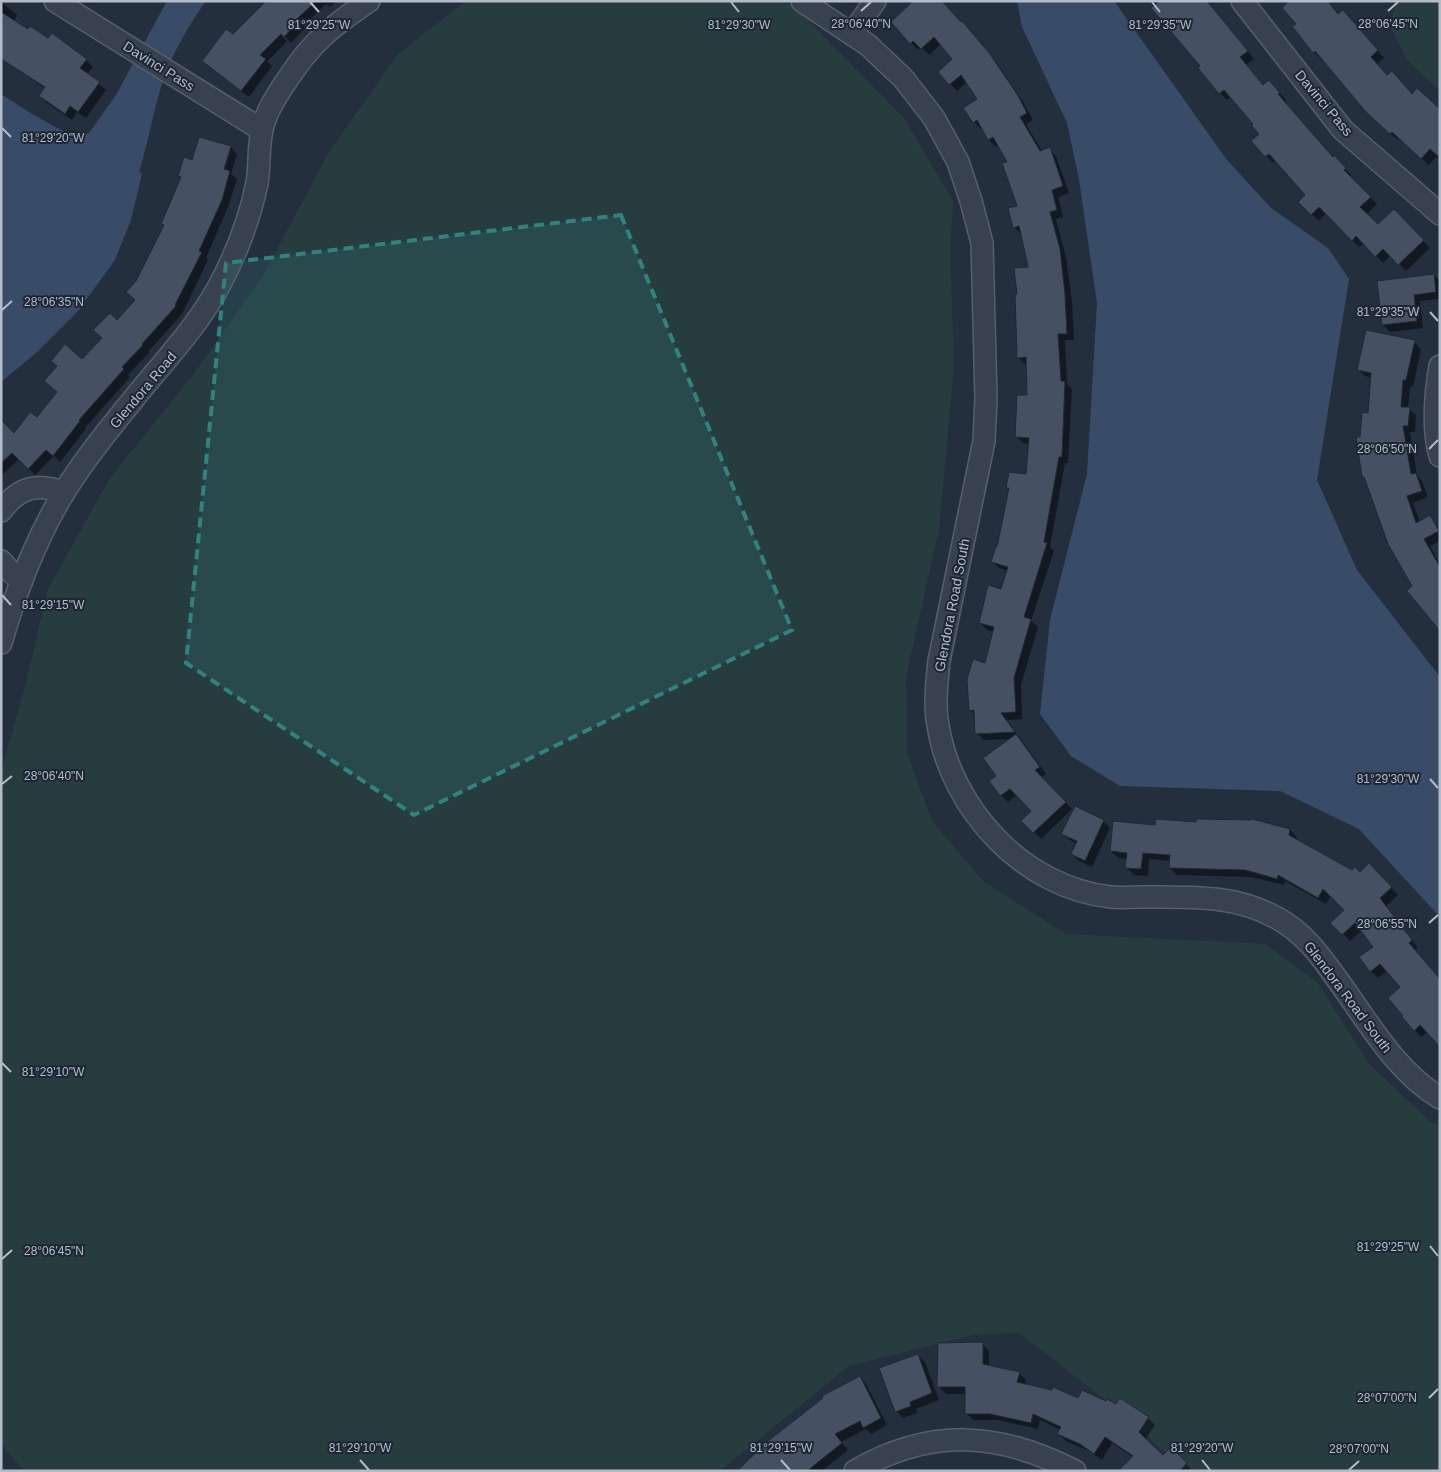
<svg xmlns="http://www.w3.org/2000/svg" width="1441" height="1472" font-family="Helvetica,sans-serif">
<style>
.green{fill:#263c3f}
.water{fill:#394c67}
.shadow{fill:#0007;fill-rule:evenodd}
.building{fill:#455162;stroke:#1f2835}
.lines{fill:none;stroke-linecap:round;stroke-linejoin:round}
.minor-casing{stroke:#565f6c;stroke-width:24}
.minor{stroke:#38414e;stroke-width:21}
.marked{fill:#308480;fill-opacity:0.2;stroke:#308480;stroke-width:4;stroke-dasharray:10 6;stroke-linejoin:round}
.ticks{fill:none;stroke:#b4bcc9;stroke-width:2}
.labels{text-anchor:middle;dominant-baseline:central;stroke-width:4;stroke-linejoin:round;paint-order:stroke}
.street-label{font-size:14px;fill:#b4bcc9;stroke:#1d2633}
.ticks-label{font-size:12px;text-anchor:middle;fill:#b4bcc9;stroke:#1d2633;stroke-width:4;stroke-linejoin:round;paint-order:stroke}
</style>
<rect width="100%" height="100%" fill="#242f3e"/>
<path class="green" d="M466,1H779L794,6L904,118L953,201V207L950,248L954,367L939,530L906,677L907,753L932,821L984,882L1066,934L1265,944L1317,982L1370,1065L1431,1122L1440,1125V1471H1186L1103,1398L1019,1333L973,1335L849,1366L720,1471H24L1,1443V771L24,691L48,589L110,478L193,375L262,277L329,152L398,54Z
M1396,1H1440V91L1407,60L1390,26Z"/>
<path class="water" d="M167,1H206C194,17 175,49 168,68C154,101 150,138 139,172L142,174L131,220L115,260L78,311L36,353L1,382V94L32,114L74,137L89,133L116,95Z
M1017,1H1114L1227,160L1271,208L1328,248L1349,279L1317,480L1357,570L1440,677V917L1359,829L1280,791L1120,786L1071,756L1040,714L1050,620L1087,474L1097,303L1079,179L1067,123L1022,27Z"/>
<path class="shadow" d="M267,1H336L330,7L326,4L303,26L305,28L291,43L277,28L276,30L287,41L267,62L272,66L249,97L203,61L233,36Z
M1153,1H1204L1219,16L1254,59L1246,65L1263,86L1276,89L1286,100L1284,102L1333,158L1334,157L1352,176L1350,178L1377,204L1366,215L1378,226L1394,210L1430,248L1406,271L1391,255L1383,263L1364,243L1359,247L1326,213L1319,221L1300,202L1307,195L1276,160L1273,163L1253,141L1261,134L1254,124L1231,96L1227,100L1220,93Z
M1291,1H1331L1330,3L1339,14L1349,18L1384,58L1377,64L1387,76L1412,95L1440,111V160L1436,157L1429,165L1399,138L1398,140L1375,119L1322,58L1321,59L1314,52L1294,26L1297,24Z
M1,2L17,15L14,21L28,31L49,40L86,60L93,67L87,74L106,90L86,118L77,112L72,120L47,103L40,96L46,89L1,58Z
M892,22L961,23L969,29L997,63L1023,102L1033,120L1026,124L1042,151L1049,149L1056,156L1069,193L1058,197L1063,217L1056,219L1066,257L1072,301L1074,340H1065L1067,384L1072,389L1068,463H1065L1050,547L1054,551L1031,621L1038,627L1021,685L1022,719L1007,720L1046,774L1041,778L1072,809L1041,839L1023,821L1033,811L1017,795L1008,802L1001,795L998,776L1011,739L984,740L977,733L976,716L970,710L986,664L994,632L987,630L980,623L1001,590L1008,571L999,568L992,561L998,548L1010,490L1007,488L1028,476L1030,444L1023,443L1016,436L1029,396L1027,364H1025L1018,357V295L1030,268L1021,234L1014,227L1018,207L1009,163L999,145L996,147L989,140L982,128L981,129L974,122L979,99L967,82L957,91L950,84L954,60L941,44L929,55L921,47L918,50Z
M230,147L237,154L231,174L237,179L228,207L206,258L208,260L182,314L148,352L149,353L128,375L130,377L85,428L86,429L60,462L54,456L35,475L19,459L1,476V422L14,434L38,419L82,361L136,301L137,281L165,226L162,224L182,179L179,176L193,161ZM228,150H231L223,175H221Z
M1434,275L1440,281V299L1420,301L1423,328L1390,332L1383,325Z
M1414,342L1421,349L1413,387L1410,386L1408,409L1416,415L1415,432H1410L1417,475L1422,481L1428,497L1413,503L1420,522L1429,517L1440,529V541L1430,546L1440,564V629L1414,587L1361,438L1369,414L1372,378L1365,376L1358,369Z
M1103,821L1110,828L1092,867L1079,861L1072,854L1077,844L1070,840L1063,833Z
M1156,826L1290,830L1297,837L1296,841L1352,871L1360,874L1369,865L1398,895L1386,906L1418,948L1414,950L1428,1031L1421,1037L1415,1030L1402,987L1388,970L1378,978L1371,971L1375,947L1362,930L1350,941L1332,923L1345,910L1331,895L1326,904L1285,881L1284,885L1252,877L1177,875L1170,868L1171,861L1149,859L1148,876L1134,875L1127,868L1128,859L1118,858L1111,851Z
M982,1344L989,1351V1367L1019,1373L1026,1380L1025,1385L1079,1400L1116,1406L1120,1400L1148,1418L1155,1425L1145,1440L1163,1457L1171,1449L1193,1471H1125L1133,1457L1112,1443L1102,1460L1089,1451L1066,1441L1059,1434L1061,1430L1040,1420L1038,1429L998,1420H973L966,1413L967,1394H946L939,1387Z
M918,1355L925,1362L939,1400L916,1409L917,1413L903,1418L896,1411Z
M859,1378L866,1384L887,1425L871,1434L866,1429L841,1442L848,1450L822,1471H740Z"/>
<path class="building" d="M266,1H316L297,19L299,21L284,37L281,34L260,55L266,59L241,91L202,61L226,29L233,34Z
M913,1H942L961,22L962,21L990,54L1017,94L1027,113L1020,117L1040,151L1050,147L1063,186L1052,190L1057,210L1050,212L1060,249L1065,294L1067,334H1058L1061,381H1065L1062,457H1059L1044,542L1047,543L1024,617L1031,619L1014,678L1016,712L1001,713L1015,732L975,734L974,710L969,711L967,679L973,659L985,663L994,627L979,623L988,585L1001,589L1008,567L991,562L996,546L997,547L1009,488H1006L1009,472L1026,474L1029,438L1015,437L1017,395H1027L1026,357L1017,358L1015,294H1017L1014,268L1028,267L1019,226L1013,228L1008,208L1017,206L1002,163L1007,162L993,137L988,140L977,120L973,123L963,108L977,99L961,75L949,85L938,72L952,59L934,37L921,49L913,41L910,44L891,22Z
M1160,1H1207L1248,51L1240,57L1263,85L1269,80L1280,93L1278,94L1304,124L1333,157L1334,155L1346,168L1344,170L1371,197L1360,207L1378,224L1394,209L1424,240L1398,265L1383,249L1375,257L1356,236L1352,241L1319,207L1311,215L1298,202L1305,195L1269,154L1265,157L1251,141L1259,134L1251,125L1253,124L1224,90L1219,94L1198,68L1200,66L1151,8Z
M1289,1H1328L1338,14L1343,10L1378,50L1371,57L1387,75L1392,71L1412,94L1417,88L1440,109V158L1430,149L1421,159L1392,132L1390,134L1366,112L1315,51L1313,53L1292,26L1296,24L1282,8Z
M1,12L28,29L30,26L48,38L52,33L87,59L80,68L100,82L78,112L70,106L65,114L39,96L45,87L1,59Z
M199,137L231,146L224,169L230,171L222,200L199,251L202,252L175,305L176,306L142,344L143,345L122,367L124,369L79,420L80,421L53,456L46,450L28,469L12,453L1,463V420L14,433L30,412L37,417L57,392L44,381L57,366L51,361L65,344L82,359L102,338L93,330L110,313L117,320L135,300L126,292L136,281L164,225L161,224L181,177L178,176L184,157L192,160Z
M1434,274L1436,292L1414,295L1417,321L1382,325L1377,281Z
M1366,330L1415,340L1406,380H1403L1401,407H1410L1408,426H1403L1411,474L1416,473L1422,491L1407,496L1416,523L1430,515L1439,531L1424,539L1440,567V631L1407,591L1412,586L1388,544L1364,477H1362L1356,437H1360L1362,412L1368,413L1371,373L1357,370Z
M1016,734L1040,767L1035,770L1066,802L1033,833L1021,821L1031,811L1010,789L1000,796L989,781L996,776L983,758Z
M1075,806L1104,820L1085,861L1071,854L1077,841L1061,834Z
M1156,819L1196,822V819L1251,820L1252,819L1290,829L1289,835L1352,870L1355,867L1360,872L1369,863L1392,887L1380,898L1412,940L1409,943L1440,979V1047L1420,1025L1414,1031L1402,1017L1403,1016L1388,998L1400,987L1380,964L1370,972L1359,957L1373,947L1355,923L1342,935L1330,923L1344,910L1323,889L1318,898L1278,875L1277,879L1245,870L1169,868L1170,855L1143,853L1141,869L1125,868L1127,853L1110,851L1113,821L1155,825Z
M983,1342V1364L1020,1372L1017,1382L1052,1390L1053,1387L1078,1398L1082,1390L1106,1401L1107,1399L1116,1404L1120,1398L1149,1417L1139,1432L1163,1455L1171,1447L1187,1463L1180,1471H1118L1133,1456L1105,1437L1094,1454L1080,1444L1057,1434L1061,1427L1033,1414L1031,1423L990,1414H965V1387H937L938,1343Z
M918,1354L932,1393L910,1402L911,1406L895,1412L879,1368Z
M860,1376L881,1418L863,1428L860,1421L835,1434L842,1443L807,1471H737L768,1441L823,1398L822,1396Z"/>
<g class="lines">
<defs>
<path id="minor" d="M55,1L262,130
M802,1L868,45L903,78L934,118L958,162L971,201L982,243L986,399L984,441L939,661C937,682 934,705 938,725C951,809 1024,888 1111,897C1120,898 1131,897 1141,897C1188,897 1234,894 1277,918C1303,932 1320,955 1337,979C1367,1020 1395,1071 1440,1098
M1242,1L1343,130L1440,214
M852,34L875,1
M1440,366C1435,396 1432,428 1440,456
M1,511C19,487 38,482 64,493
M1,561L11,572L22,581
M1,643C15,594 35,542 60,499C79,466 108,430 132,401C162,363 196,329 219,286C236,254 250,218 257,183C260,166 258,147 262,130C265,115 273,102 281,89C293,71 305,53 321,38C335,24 352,13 369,1
M855,1471C931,1427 999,1432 1075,1471"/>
</defs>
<use href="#minor" class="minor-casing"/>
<use href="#minor" class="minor"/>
</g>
<path class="marked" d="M621,215L792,630L414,815L186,663L226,263Z"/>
<path class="ticks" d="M310,2L319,12M731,2L739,12M1152,2L1160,12M861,11L871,2M1388,11L1398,2M2,128L11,137M2,310L12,301M1430,312L1438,321M1429,449L1438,440M2,595L11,605M1430,779L1438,788M2,784L12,776M1429,923L1438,915M2,1063L11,1072M1430,1246L1438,1256M2,1259L12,1250M1429,1398L1438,1389M360,1460L369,1470M781,1460L790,1470M1202,1460L1210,1470M1349,1470L1359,1461"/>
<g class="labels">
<g class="street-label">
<text transform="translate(159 66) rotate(32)">Davinci Pass</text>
<text transform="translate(1324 103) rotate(50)">Davinci Pass</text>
<text transform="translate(143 390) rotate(-50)">Glendora Road</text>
<text transform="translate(952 605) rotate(-79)">Glendora Road South</text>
<text transform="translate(1348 997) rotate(53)">Glendora Road South</text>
</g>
</g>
<g class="ticks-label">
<text x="861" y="28">28°06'40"N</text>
<text x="1388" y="28">28°06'45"N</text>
<text x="319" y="29">81°29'25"W</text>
<text x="739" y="29">81°29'30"W</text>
<text x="1160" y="29">81°29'35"W</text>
<text x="53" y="142">81°29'20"W</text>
<text x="54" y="306">28°06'35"N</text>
<text x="1388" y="316">81°29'35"W</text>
<text x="1387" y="453">28°06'50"N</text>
<text x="53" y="609">81°29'15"W</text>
<text x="54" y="780">28°06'40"N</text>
<text x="1388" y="783">81°29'30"W</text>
<text x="1387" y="928">28°06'55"N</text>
<text x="53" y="1076">81°29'10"W</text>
<text x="1388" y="1251">81°29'25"W</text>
<text x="54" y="1255">28°06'45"N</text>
<text x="1387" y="1402">28°07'00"N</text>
<text x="360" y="1452">81°29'10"W</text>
<text x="781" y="1452">81°29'15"W</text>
<text x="1202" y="1452">81°29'20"W</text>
<text x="1359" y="1453">28°07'00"N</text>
</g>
<rect width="1441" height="1472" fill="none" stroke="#b4bcc9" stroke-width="5"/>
</svg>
